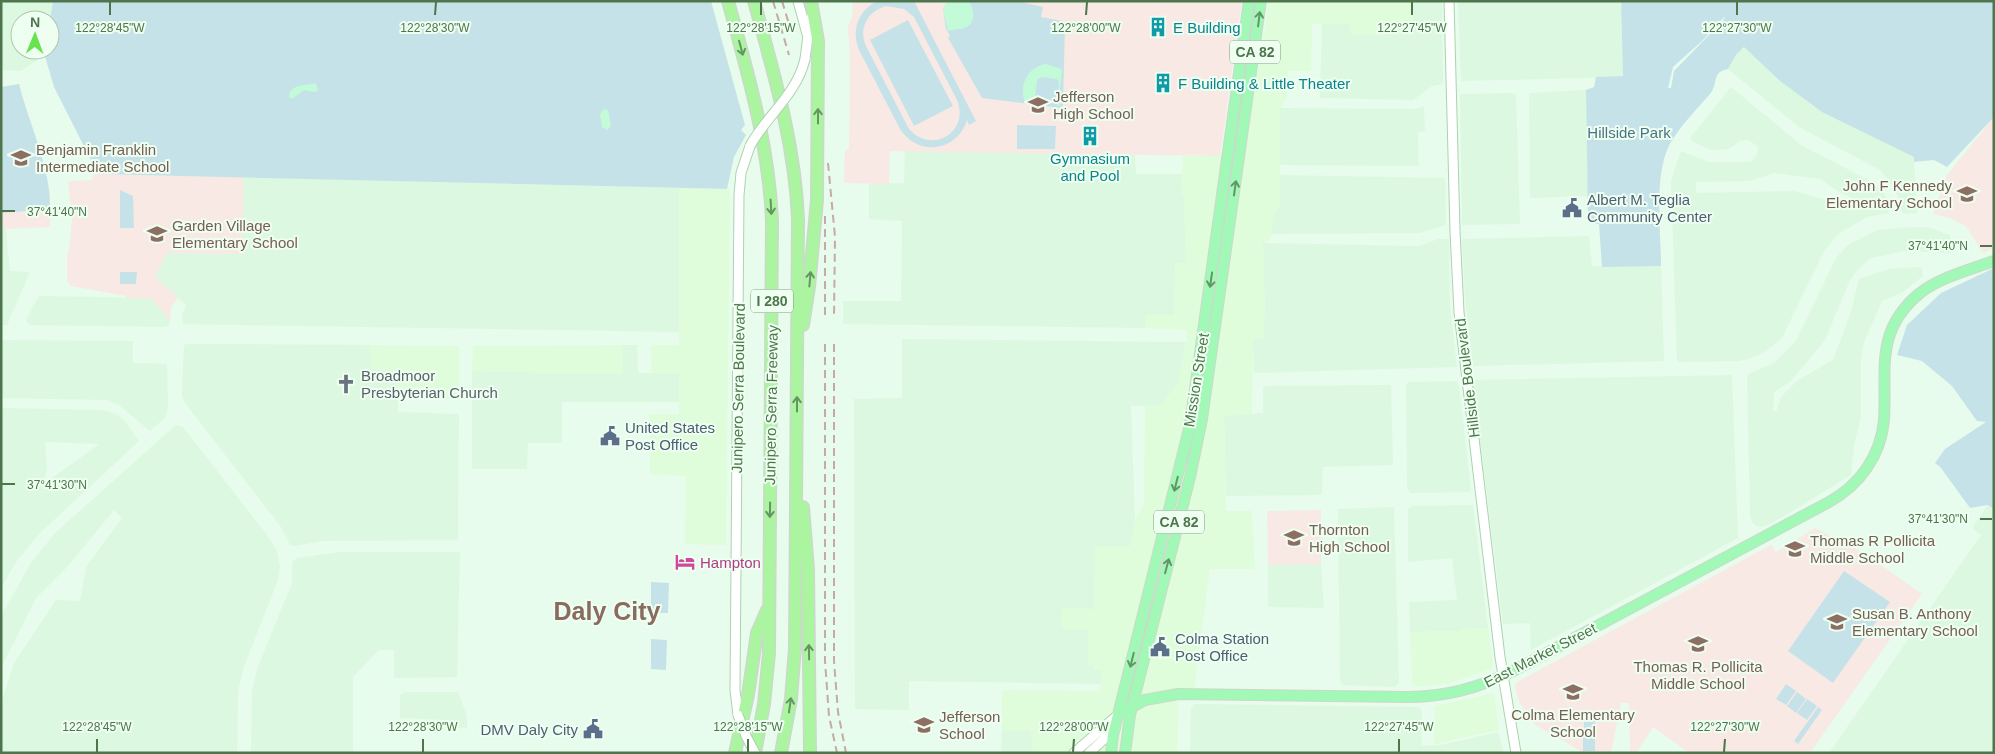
<svg xmlns="http://www.w3.org/2000/svg" width="1995" height="754" font-family="Arial,sans-serif">
<style>
.residential{fill:#dcf8e0;fill-rule:evenodd}
.commercial{fill:#dffcdb}
.education{fill:#f8e9e4}
.green{fill:#c6e2e9;fill-rule:evenodd}
.sand{fill:#c3fad8;fill-rule:evenodd}
.lines{fill:none;stroke-linecap:round;stroke-linejoin:round}
.secondary-casing{stroke:#aed2af;stroke-width:11}
.primary-casing{stroke:#cdd8cd;stroke-width:12}
.highway-casing{stroke:#cdd8cd;stroke-width:14}
.secondary{stroke:#fff;stroke-width:9}
.primary{stroke:#a2f8b6;stroke-width:10}
.highway{stroke:#abf4a0;stroke-width:11}
.rail{stroke:#c6aaa5;stroke-width:2;stroke-dasharray:8 5;stroke-linecap:butt}
.secondary-bridge-casing{stroke:#aed2af;stroke-width:11;stroke-linecap:butt}
.secondary-bridge{stroke:#fff;stroke-width:9}
.oneway{stroke:#639666}
.oneway2{stroke:#659561}
.ticks{fill:none;stroke:#4e754c;stroke-width:2}
.labels{text-anchor:middle;dominant-baseline:central;stroke-width:4;stroke-linejoin:round;paint-order:stroke}
.shield{fill:#eefff1;stroke:#7e9e7e;stroke-width:1}
.shield-label{font-size:14px;font-weight:bold;fill:#4e754c}
.culture-label{font-size:15px;fill:#0d838f;stroke:#eefff1;text-anchor:start}
.education-label{font-size:15px;fill:#785e54;stroke:#eefff1;text-anchor:start}
.park-label{font-size:15px;fill:#4a7486;stroke:#eefff1}
.service-label{font-size:15px;fill:#4e5e75;stroke:#eefff1;text-anchor:start}
.worship-label{font-size:15px;fill:#5b616d;stroke:#eefff1;text-anchor:start}
.street-label{font-size:15px;fill:#4e754c;stroke:#eefff1}
.hotel-label{font-size:15px;fill:#b23c85;stroke:#eefff1;text-anchor:start}
.town-label{font-size:25px;font-weight:bold;fill:#8a6b5f;stroke:#eefff1}
.ticks-label{font-size:12px;text-anchor:middle;fill:#4e754c;stroke:#eefff1;stroke-width:4;stroke-linejoin:round;paint-order:stroke}
</style>
<rect width="100%" height="100%" fill="#e7fcec"/>
<path class="residential" d="M1,1H53L50,20H20V50H44L42,57L21,71L1,70Z
M1414,1H1442L1443,84L1432,86L1413,100L1320,98L1322,23L1350,24L1351,35H1379L1380,27L1414,25Z
M1458,1H1621L1623,77L1461,81Z
M1745,47L1780,81L1914,157L1917,213L1905,214L1902,212L1898,197L1891,183L1880,170L1799,127L1728,69L1736,55Z
M1731,87L1801,145L1874,183L1884,193L1889,205L1888,213L1867,217L1838,234L1824,251L1782,338L1766,351L1749,359L1738,361L1679,362L1677,360L1671,181L1681,151L1709,162H1751L1757,155L1758,146L1748,140L1740,141L1729,149L1711,150L1693,142L1690,138ZM1774,173L1820,179L1836,190L1860,202L1862,206H1847L1794,191L1696,193V182L1749,181Z
M1586,90L1588,196L1530,198L1529,95L1530,93Z
M1512,93L1516,95L1520,224L1462,225L1460,94Z
M1424,106L1425,131L1418,132L1419,166L1280,165V108L1416,109Z
M905,150L1135,155L1136,174H1182V196H1184L1186,263H1175L1174,315H1145V328L843,324V301H901L902,221L869,219V184L904,183Z
M1280,175L1445,178L1446,225L1420,233L1271,234L1274,214L1280,206Z
M243,177L679,188V332L183,324L182,316L186,305L155,277L167,253L243,254Z
M1928,227L1950,235L1951,253L1904,251L1871,258L1859,268L1850,280L1825,340L1791,381L1774,392L1773,409L1776,412L1781,397L1798,380L1833,360L1851,312L1859,279L1889,269L1922,267L1923,276L1903,292L1882,301L1864,342L1861,359V417L1854,444L1851,475L1779,519L1762,527L1757,526L1752,522L1750,514L1747,379L1749,374L1774,363L1796,341L1836,258L1849,244L1878,230L1898,228Z
M1,229H6L10,271L30,272L7,325H1Z
M1589,236L1592,266H1661L1664,361L1473,366L1465,298L1462,239Z
M1438,239H1449L1450,306L1457,367L1254,373L1253,338H1263L1265,311L1263,243L1420,246Z
M39,296L152,298L170,321L168,326L164,327L29,325L26,320Z
M902,339L1186,342L1178,382L1161,406H1131L1135,520L1130,547H1095L1094,609L1062,608L1088,629V665H1093V669L1102,670V684L909,681V710L855,709L854,399L902,398Z
M1,340L133,341V363L167,364L168,405L166,417L150,431L119,405L108,400L1,398Z
M189,344L370,345V370L397,371L398,412L459,414L458,540L322,541L295,546L290,545L281,527L185,403L182,395L184,345Z
M623,345H637L638,373H679V402H562V443H528L527,469H472V371L622,374Z
M1732,375L1738,538L1531,650L1530,623L1503,624L1473,383L1474,380Z
M1454,381L1457,382L1459,386L1471,490L1468,492L1411,493L1407,488L1406,384L1409,382Z
M1391,385L1393,465L1323,467L1322,493L1318,495L1226,496L1224,416L1263,413V386Z
M1,408L103,410L117,414L125,421L139,441L40,533L15,563L1,589ZM45,442L98,444V445L41,486L47,472Z
M176,425L183,427L270,539L277,551L280,567L278,580L243,669L238,691L237,753H1V704L14,663L56,600L80,601L86,567L122,518L114,510L68,566L36,598L1,668V616L31,563L55,533Z
M1473,505L1488,628L1462,629L1461,631L1410,632L1409,602L1457,600L1452,558L1408,562V509L1412,506Z
M1988,505L1994,509V753H1829L1981,535L1972,528Z
M1394,507L1399,683L1395,687L1344,685L1340,682L1338,509Z
M340,552H460L457,677L394,678V650H379L353,677V753H251L252,692L257,669L292,583V562L297,558Z
M1321,564L1324,608L1268,607V565Z
M405,692H458L467,716V728L450,727L449,720L400,718V695Z
M1194,704L1416,707L1420,708L1422,713L1421,746L1440,745L1498,732L1504,753H1190L1191,708Z
M1002,731H1031L1033,753H1001Z"/>
<path class="commercial" d="M1269,1H1414V25L1380,27V35H1351L1350,24H1312L1311,71H1288L1287,97L1280,108V206L1274,214L1270,240L1263,243L1265,311L1263,339H1253L1252,414L1224,416L1226,511H1252L1255,569H1210L1194,689H1179L1177,753H1033L1031,731H1002V690L1100,691L1102,670L1093,669V665H1088V630L1061,629L1062,608L1094,609L1095,547L1130,546L1135,520L1144,504L1145,406L1161,405L1178,382L1187,340V330L1145,328V315H1174L1175,263H1186L1184,197L1182,196L1183,156H1244Z
M679,188L730,189L726,545L685,544L686,476L650,474L649,414H679V373H652L651,345H679Z
M370,345L459,346V399L396,397L397,371L370,370Z
M623,345V374L472,371L473,346Z
M1488,628L1493,667L1491,669L1447,684L1415,687L1412,684L1410,632L1461,631V629Z
M1494,693L1499,730L1434,744L1435,706Z"/>
<path class="education" d="M853,1H1242L1220,156L890,151L889,184L844,183L845,150H849L850,61L848,26L852,17Z
M19,84L26,113L46,174L50,192V227L1,229V87Z
M1994,117V248L1983,253L1966,226L1947,217L1933,214L1947,175Z
M98,174L243,177V254L167,253L155,277L178,297L171,308L170,321L152,299L126,298V296L71,286L67,281V255L69,250L72,218L68,181L92,180L93,175Z
M1321,510V564L1268,565L1267,511Z
M1815,528L1864,553L1922,594L1810,753H1689L1653,727L1636,753H1630L1629,703H1621L1611,753H1584L1534,724L1526,714L1518,699L1515,686L1517,682L1771,545L1776,552Z"/>
<path class="green" d="M53,1H711L745,125L741,130L746,135L734,157L727,189L98,174L54,87L44,53V50H50V20Z
M877,1H914L976,121L969,125L967,120C957,152 918,157 900,129L859,50C851,30 858,11 877,1ZM886,6L904,9L914,17L957,100C970,132 932,155 909,129L866,46C858,28 868,11 886,6Z
M952,1H1016L1043,7L1041,17L1062,21L1065,25L1063,105L1060,108L982,98L948,38L950,36L946,29L943,9L947,2Z
M1621,1H1994V117L1947,167L1934,160L1914,162V157L1822,112L1780,81L1744,47L1736,55L1728,69C1711,72 1719,83 1710,94C1697,109 1682,124 1671,142C1653,173 1661,230 1661,266L1602,267L1599,224L1588,223L1586,90L1594,87L1596,77L1623,76ZM1725,16L1719,30L1711,33L1674,71L1671,88H1668L1673,67L1702,41Z
M908,20L953,106L914,126L870,40Z
M19,84C29,124 50,165 50,206L38,210L1,213V87Z
M1017,125L1056,126L1055,149H1017Z
M120,190L133,196L134,228H120Z
M1994,268V509L1988,505L1970,508L1941,468L1935,463L1945,449L1986,422L1977,421L1952,386L1922,361L1897,355L1907,325L1941,293Z
M120,272H137L136,284H120Z
M1844,571L1890,602L1833,683L1788,651Z
M651,582L669,583L668,613H651Z
M651,639L667,640L666,670L651,669Z
M1786,684L1796,691L1786,705L1776,699Z
M1797,692L1806,699L1796,713L1787,706Z
M1807,699L1817,706L1807,720L1797,713Z
M1818,707L1822,710L1798,744L1794,741Z
M1584,717H1595V732H1584Z
M1583,734H1595V751H1583Z"/>
<path class="sand" d="M969,1C974,10 977,24 964,28C958,30 953,29 948,31L943,9L947,2Z
M1046,64L1062,69L1059,99L1062,102L1059,106L1055,103L1024,100C1020,83 1028,67 1046,64ZM1041,77L1057,79L1059,82L1058,99L1055,101L1038,100L1035,97L1037,80Z
M316,83L318,91L314,92L304,90L293,98H289C289,83 306,86 316,83Z
M604,109L608,110L611,126L607,130L602,127L600,114Z"/>
<g class="lines">
<defs>
<path id="secondary" d="M798,1L807,34
M1449,1L1455,231L1459,312L1500,657L1516,753
M805,59L810,19
M738,715L735,690L739,195L741,173L750,146
M1074,753L1119,714
M1089,753L1115,729"/>
<path id="primary" d="M1119,714L1145,700L1178,694L1407,697C1446,697 1478,688 1513,671L1829,502C1860,485 1881,455 1884,420C1887,369 1874,331 1920,293C1941,277 1969,270 1994,261
M1111,753L1113,735L1190,425L1249,1
M1125,753L1130,715L1190,477L1202,419L1261,1"/>
<path id="highway" d="M728,1C748,74 769,145 772,221L769,653L764,704L755,753
M754,1C774,74 795,144 798,219L795,648L791,699L781,753
M803,325L809,287L817,200L818,41L811,1
M803,507L808,569L810,753
M735,753L748,695L757,633L767,610"/>
</defs>
<use href="#secondary" class="secondary-casing"/>
<use href="#primary" class="primary-casing"/>
<use href="#highway" class="highway-casing"/>
<use href="#secondary" class="secondary"/>
<use href="#primary" class="primary"/>
<use href="#highway" class="highway"/>
<path class="rail" d="M773,1L789,55
M782,1L793,37
M828,163L835,237L834,317
M825,216V316
M825,344V661L829,716L837,753
M834,344V661L838,712L846,753"/>
<defs>
<path id="secondary-bridge" d="M750,146C767,115 797,94 805,59
M738,715L746,736L755,753"/>
</defs>
<use href="#secondary-bridge" class="secondary-bridge-casing"/>
<use href="#secondary-bridge" class="secondary-bridge"/>
</g>
<defs><path id="oneway-shaft" d="M-6 0H5M1.5-3L5.5 0L1.5 3" fill="none" stroke-width="1.6" stroke-linecap="round" stroke-linejoin="round" transform="scale(1.25)"/></defs>
<g class="oneway">
<use href="#oneway-shaft" transform="translate(1259 19) rotate(-83)"/>
<use href="#oneway-shaft" transform="translate(1235 188) rotate(-82)"/>
<use href="#oneway-shaft" transform="translate(1211 280) rotate(98)"/>
<use href="#oneway-shaft" transform="translate(1176 484) rotate(104)"/>
<use href="#oneway-shaft" transform="translate(1167 566) rotate(-75)"/>
<use href="#oneway-shaft" transform="translate(1132 660) rotate(104)"/>
</g>
<g class="oneway2">
<use href="#oneway-shaft" transform="translate(741 48) rotate(75)"/>
<use href="#oneway-shaft" transform="translate(818 116) rotate(-90)"/>
<use href="#oneway-shaft" transform="translate(771 207) rotate(87)"/>
<use href="#oneway-shaft" transform="translate(810 279) rotate(-85)"/>
<use href="#oneway-shaft" transform="translate(797 404) rotate(-90)"/>
<use href="#oneway-shaft" transform="translate(770 510) rotate(91)"/>
<use href="#oneway-shaft" transform="translate(809 652) rotate(-91)"/>
<use href="#oneway-shaft" transform="translate(790 705) rotate(-82)"/>
</g>
<path class="ticks" d="M110,15V2M435,15L436,2M761,15V2M1086,15L1087,2M1412,15V2M1737,15V2M2,211H15M1980,246H1992M2,484H15M1980,519H1992M97,752V739M423,752V739M748,752V739M1073,752L1074,739M1399,752V739M1724,752L1725,739"/>
<defs>
<symbol id="building-bare" viewBox="-9 -9 18 18"><path d="M-4-6H4V6H1V3H-1V6H-4ZM-2.5-4.3h1.7v1.8h-1.7ZM.8-4.3h1.7v1.8H.8ZM-2.5-1h1.7V.8h-1.7ZM.8-1h1.7V.8H.8Z" fill="#0f9aa8" stroke="#eefff1" stroke-width="2.5" paint-order="stroke"/></symbol>
<symbol id="school-bare" viewBox="-9 -9 18 18"><path d="M0-5L7-2L0 1L-7-2ZM-4 1L0 2.5L4 1V4Q0 6-4 4Z" fill="#8d6e63" stroke="#eefff1" stroke-width="2.5" paint-order="stroke"/></symbol>
<symbol id="civic-bare" viewBox="-9 -9 18 18"><path d="M-.6-6.5H3V-4.5H.6V-3L4-1V1h2V6H-6V1h2V-1L-.6-3ZM-1.2 2.5V6h2.4V2.5Z" fill="#5c6f8a" stroke="#eefff1" stroke-width="2.5" paint-order="stroke"/></symbol>
<symbol id="church-bare" viewBox="-9 -9 18 18"><path d="M-1.2-6h2.4v3.5h3.3v2.4h-3.3V6h-2.4V-.1h-3.3v-2.4h3.3Z" fill="#6b7280" stroke="#eefff1" stroke-width="2.5" paint-order="stroke"/></symbol>
<symbol id="hotel-bare" viewBox="-9 -9 18 18"><path d="M-6-4.5h1.5V1H6V5H4.5V3h-9V5H-6ZM-4 0a1.8 1.8 0 1 1 3.6 0ZM.5 0V-2.5h3Q6-2.5 6 0Z" fill="#d1479c" stroke="#eefff1" stroke-width="2.5" paint-order="stroke"/></symbol>
</defs>
<g fill-rule="evenodd">
<use href="#building-bare" x="1144" y="13" width="28" height="28"/>
<use href="#building-bare" x="1149" y="69" width="28" height="28"/>
<use href="#school-bare" x="1024" y="91" width="28" height="28"/>
<use href="#building-bare" x="1076" y="122" width="28" height="28"/>
<use href="#school-bare" x="7" y="144" width="28" height="28"/>
<use href="#school-bare" x="1953" y="180" width="28" height="28"/>
<use href="#civic-bare" x="1558" y="194" width="28" height="28"/>
<use href="#school-bare" x="143" y="220" width="28" height="28"/>
<use href="#church-bare" x="332" y="370" width="28" height="28"/>
<use href="#civic-bare" x="596" y="422" width="28" height="28"/>
<use href="#school-bare" x="1280" y="524" width="28" height="28"/>
<use href="#school-bare" x="1781" y="535" width="28" height="28"/>
<use href="#hotel-bare" x="671" y="548" width="28" height="28"/>
<use href="#school-bare" x="1823" y="608" width="28" height="28"/>
<use href="#school-bare" x="1684" y="630" width="28" height="28"/>
<use href="#civic-bare" x="1146" y="633" width="28" height="28"/>
<use href="#school-bare" x="1559" y="678" width="28" height="28"/>
<use href="#school-bare" x="910" y="711" width="28" height="28"/>
<use href="#civic-bare" x="579" y="715" width="28" height="28"/>
</g>
<g class="labels">
<g class="shield">
<rect x="1230" y="40.5" width="50" height="23" rx="4"/>
<rect x="751" y="289.5" width="42" height="23" rx="4"/>
<rect x="1154" y="510.5" width="50" height="23" rx="4"/>
</g>
<g class="shield-label">
<text x="1255" y="52">CA 82</text>
<text x="772" y="301">I 280</text>
<text x="1179" y="522">CA 82</text>
</g>
<g class="culture-label">
<text x="1173" y="27">E Building</text>
<text x="1178" y="83">F Building &amp; Little Theater</text>
<text x="1090" y="158" text-anchor="middle">Gymnasium<tspan x="1090" dy="17">and Pool</tspan></text>
</g>
<g class="education-label">
<text x="1053" y="96">Jefferson<tspan x="1053" dy="17">High School</tspan></text>
<text x="36" y="149">Benjamin Franklin<tspan x="36" dy="17">Intermediate School</tspan></text>
<text x="1952" y="185" text-anchor="end">John F Kennedy<tspan x="1952" dy="17">Elementary School</tspan></text>
<text x="172" y="225">Garden Village<tspan x="172" dy="17">Elementary School</tspan></text>
<text x="1309" y="529">Thornton<tspan x="1309" dy="17">High School</tspan></text>
<text x="1810" y="540">Thomas R Pollicita<tspan x="1810" dy="17">Middle School</tspan></text>
<text x="1852" y="613">Susan B. Anthony<tspan x="1852" dy="17">Elementary School</tspan></text>
<text x="1698" y="666" text-anchor="middle">Thomas R. Pollicita<tspan x="1698" dy="17">Middle School</tspan></text>
<text x="1573" y="714" text-anchor="middle">Colma Elementary<tspan x="1573" dy="17">School</tspan></text>
<text x="939" y="716">Jefferson<tspan x="939" dy="17">School</tspan></text>
</g>
<g class="park-label">
<text x="1629" y="132">Hillside Park</text>
</g>
<g class="service-label">
<text x="1587" y="199">Albert M. Teglia<tspan x="1587" dy="17">Community Center</tspan></text>
<text x="625" y="427">United States<tspan x="625" dy="17">Post Office</tspan></text>
<text x="1175" y="638">Colma Station<tspan x="1175" dy="17">Post Office</tspan></text>
<text x="578" y="729" text-anchor="end">DMV Daly City</text>
</g>
<g class="worship-label">
<text x="361" y="375">Broadmoor<tspan x="361" dy="17">Presbyterian Church</tspan></text>
</g>
<g class="street-label">
<text transform="translate(1467 378) rotate(-97)">Hillside Boulevard</text>
<text transform="translate(1196 380) rotate(-81)">Mission Street</text>
<text transform="translate(738 388) rotate(-89)">Junipero Serra Boulevard</text>
<text transform="translate(771 405) rotate(-89)">Junipero Serra Freeway</text>
<text transform="translate(1540 655) rotate(-27)">East Market Street</text>
</g>
<g class="hotel-label">
<text x="700" y="562">Hampton</text>
</g>
<g class="town-label">
<text x="607" y="611">Daly City</text>
</g>
</g>
<g class="ticks-label">
<text x="110" y="32">122°28'45"W</text>
<text x="435" y="32">122°28'30"W</text>
<text x="761" y="32">122°28'15"W</text>
<text x="1086" y="32">122°28'00"W</text>
<text x="1412" y="32">122°27'45"W</text>
<text x="1737" y="32">122°27'30"W</text>
<text x="57" y="216">37°41'40"N</text>
<text x="1938" y="250">37°41'40"N</text>
<text x="57" y="489">37°41'30"N</text>
<text x="1938" y="523">37°41'30"N</text>
<text x="97" y="731">122°28'45"W</text>
<text x="423" y="731">122°28'30"W</text>
<text x="748" y="731">122°28'15"W</text>
<text x="1074" y="731">122°28'00"W</text>
<text x="1399" y="731">122°27'45"W</text>
<text x="1725" y="731">122°27'30"W</text>
</g>
<rect width="1995" height="754" fill="none" stroke="#4e754c" stroke-width="5"/>
<g transform="translate(35 35) rotate(1)"><circle r="24" fill="#eefff1" stroke="#aec8af"/>
<path d="M0-4L9 19L0 12L-9 19Z" fill="#69e250"/>
<text y="-8" font-size="14" font-weight="bold" text-anchor="middle" fill="#4e754c">N</text>
</g>
</svg>
